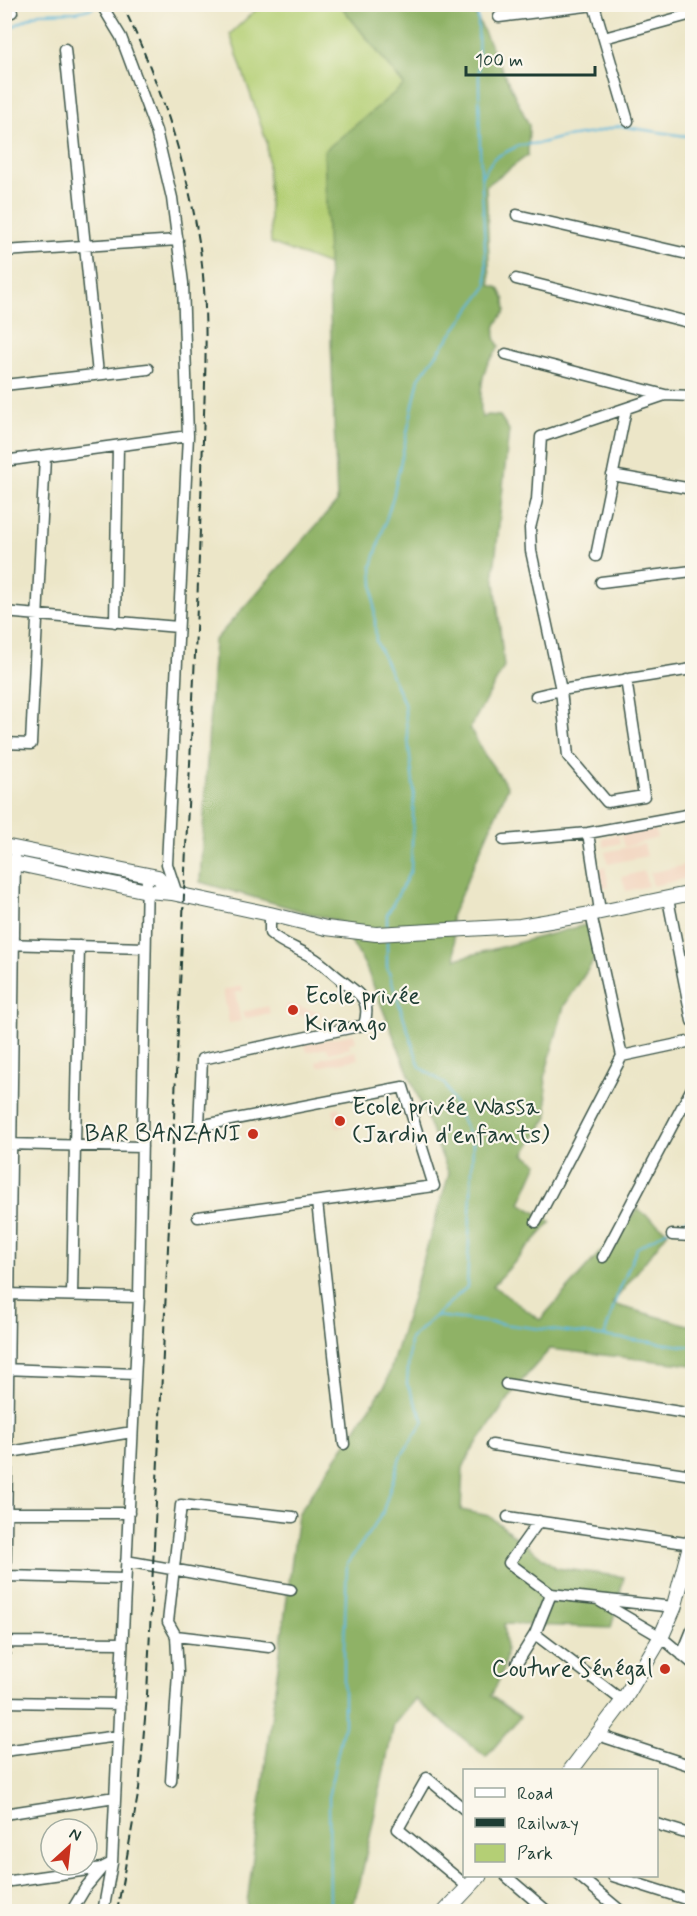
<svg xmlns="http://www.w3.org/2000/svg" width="697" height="1916" font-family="Mynerve,sans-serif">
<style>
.built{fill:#f2d4be}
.green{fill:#b4cf75;stroke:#6a8654;stroke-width:1.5}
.forest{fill:#8fb266;stroke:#57784d;stroke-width:1.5}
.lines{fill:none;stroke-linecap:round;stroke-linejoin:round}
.stream{stroke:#60b9de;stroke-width:2}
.minor-casing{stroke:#3e564a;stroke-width:13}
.tertiary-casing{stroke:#3e564a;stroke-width:16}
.secondary-casing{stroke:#3e564a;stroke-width:17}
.minor{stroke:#fff;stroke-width:10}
.tertiary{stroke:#fff;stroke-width:14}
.secondary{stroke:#fff;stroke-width:15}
.rail{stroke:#1f3d34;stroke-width:2;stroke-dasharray:9 4.5;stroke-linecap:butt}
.poi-dot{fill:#c8321e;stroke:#fbf7ec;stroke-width:2}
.labels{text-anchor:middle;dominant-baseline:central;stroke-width:4.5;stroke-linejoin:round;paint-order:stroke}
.poi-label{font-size:24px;fill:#1f3d34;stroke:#fbf7ec;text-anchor:start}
</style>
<rect width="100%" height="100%" fill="#fbf7ec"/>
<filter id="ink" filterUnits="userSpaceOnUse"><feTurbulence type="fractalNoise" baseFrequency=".0167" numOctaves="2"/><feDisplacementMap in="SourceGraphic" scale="12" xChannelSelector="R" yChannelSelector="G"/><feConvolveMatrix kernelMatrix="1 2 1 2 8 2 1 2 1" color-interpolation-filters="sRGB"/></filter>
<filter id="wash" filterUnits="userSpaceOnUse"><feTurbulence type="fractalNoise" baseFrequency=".008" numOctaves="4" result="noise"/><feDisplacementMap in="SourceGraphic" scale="24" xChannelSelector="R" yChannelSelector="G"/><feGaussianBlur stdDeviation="1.35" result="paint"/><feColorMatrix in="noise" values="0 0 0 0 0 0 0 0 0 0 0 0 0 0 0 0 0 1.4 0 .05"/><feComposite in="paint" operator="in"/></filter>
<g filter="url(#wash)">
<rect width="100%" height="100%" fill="#ece6c8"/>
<path class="built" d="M654,826L657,838L624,847L621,835Z
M618,834L620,843L604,847L602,838Z
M644,844L647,856L608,864L605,852Z
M685,865L688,878L653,886L650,873Z
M605,867L609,886L600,888L596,868Z
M644,871L648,886L626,891L622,877Z
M242,986L243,991L235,993L241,1021L229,1023L223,990Z
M287,1004L321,1012L319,1019L285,1012Z
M268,1006L270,1013L244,1019L242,1012Z
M354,1034L356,1042L349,1043L350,1048L329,1053L327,1048L307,1052L305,1044Z
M356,1051L358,1059L318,1067L317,1061L321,1060V1058Z
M339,1107L341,1114H344L346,1126L337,1128L333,1109Z"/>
<path class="green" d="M261,5H419L389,288L271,243L267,143L230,34Z"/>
<path class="forest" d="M340,5H471L529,125L528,155L486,186L490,285L499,288L505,300L506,311C496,322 490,332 499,346C496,354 492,357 488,363C481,376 479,404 482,418L488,415L500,416L509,430L494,572L504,667L470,728L484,754L508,787L451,917L456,959L593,923L600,951L564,1006L545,1075L548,1117L524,1154L538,1163L520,1203L551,1222L493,1286L540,1320L638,1209L668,1232L612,1304L692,1326V1365L550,1349L519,1384L470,1453L463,1468L461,1510L489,1516L556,1568L624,1577L611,1628L504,1624C508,1658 507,1666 491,1696L520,1717L486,1757L415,1699L394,1724L360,1883L351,1911H246L298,1514L386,1384L449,1174L365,965L340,922L200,882L214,641L337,502L324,151L404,85Z"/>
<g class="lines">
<path class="stream" d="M163,4L178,6L184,4
M4,31L39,13L77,12L93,8
M481,177L494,158L520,145L541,143L560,138L593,133L619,126L692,137
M387,927V915L411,870L414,792L404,703L376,641L372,566L393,497L419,378L487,286L480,149L478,16L470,4
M436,1316L692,1347
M604,1337L617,1296L637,1248L692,1216
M330,1912L329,1793L344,1724V1649L347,1564L382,1514L400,1458L424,1421L407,1384L410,1339L467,1287L473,1143L445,1084L420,1067L387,967V939"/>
</g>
</g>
<g filter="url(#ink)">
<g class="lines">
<defs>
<path id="minor" d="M6,4L12,12
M101,4L121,37L156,131L172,198L183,283L188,436L167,864L177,894
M499,17L594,5L628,121
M604,38L692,14
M65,49L98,374
M517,215L692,255
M4,251L178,240
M516,279L692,323
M506,354L665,395L692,396
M4,385L148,369
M4,461L188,436
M612,475L692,489
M596,556L626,409
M601,582L692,571
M4,612L178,627
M115,622L118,446
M626,679L644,796L607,802L568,756L561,690L531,551L530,528L537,500L541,437L665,395
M536,696L561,690L692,669
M4,743L31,744L45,456
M588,833L600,911
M504,840L588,833L692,814
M668,899L692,1021
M4,944L145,948
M622,1056L692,1041
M5,1144L142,1147
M317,1202L344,1444
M198,1217L434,1186L403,1087L199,1126L202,1059L364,1025C372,999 359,994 341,980C332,973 324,965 315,959C300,949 283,945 270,933V914
M536,1222L622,1056L591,914
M672,1235L692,1236
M603,1257L692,1088
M5,1294L139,1297
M72,1295L79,946
M4,1369L135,1374
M506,1384L692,1414
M492,1445L692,1475
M4,1453L132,1432
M7,1513H129
M508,1517L692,1544
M539,1521L509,1563L551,1594L674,1607
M126,1561L291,1590
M6,1576L125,1579
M601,1602L661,1637L692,1663
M535,1634L623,1701
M176,1636L269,1647
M4,1642L122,1643
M682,1655L692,1630
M517,1663L535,1634L551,1594
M4,1687L15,857
M4,1702L120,1704
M598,1735L692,1766
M4,1751L118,1736
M171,1781L178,1673L176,1636L168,1622L181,1505L293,1517
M464,1809L427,1778L398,1829L468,1887
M4,1814L115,1797
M656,1824L692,1835
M506,1876L548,1912
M579,1876L622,1912
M613,1876L692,1901
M4,1882L102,1868L112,1863
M71,1912L86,1887L102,1868
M103,1912L112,1863L139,1297L147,875"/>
<path id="tertiary" d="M4,846L158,877L172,893
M4,861L147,891L172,893L270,914L326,928L376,934L520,926L591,914L692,893"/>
<path id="secondary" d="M571,1770L623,1701L661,1637L674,1607L692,1540
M445,1912L479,1876"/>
</defs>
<use href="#minor" class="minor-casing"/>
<use href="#tertiary" class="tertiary-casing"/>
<use href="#secondary" class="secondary-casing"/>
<use href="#minor" class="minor"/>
<use href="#tertiary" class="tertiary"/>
<use href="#secondary" class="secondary"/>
<path class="rail" d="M117,1912L139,1789L147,1695C160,1413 174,1130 186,848C192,722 198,597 202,471C204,397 210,322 200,248C187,163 160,82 122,4"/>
</g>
</g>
<g class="poi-dot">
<circle cx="293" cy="1010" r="6"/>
<circle cx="340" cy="1121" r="6"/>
<circle cx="253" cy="1134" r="6"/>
<circle cx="665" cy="1669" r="6"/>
</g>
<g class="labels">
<g class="poi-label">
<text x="305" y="996">Ecole privée<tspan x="305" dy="28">Kirango</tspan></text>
<text x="352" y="1107">Ecole privée Wassa<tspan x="352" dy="28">(Jardin d'enfants)</tspan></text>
<text x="241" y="1134" text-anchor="end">BAR BANZANI</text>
<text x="653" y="1669" text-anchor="end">Couture Sénégal</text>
</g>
</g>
<rect width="697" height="1916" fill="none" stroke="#fbf7ec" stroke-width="24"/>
<rect x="463" y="1769" width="195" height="108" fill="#fbf7ec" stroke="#a3ada2" stroke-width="1.5"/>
<rect x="475" y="1788" width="30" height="9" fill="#ffffff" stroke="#a3ada2" stroke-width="1.5"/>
<text x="517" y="1799" font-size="18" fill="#1f3d34">Road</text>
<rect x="475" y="1818" width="30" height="9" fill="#1f3d34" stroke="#a3ada2" stroke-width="1.5"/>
<text x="517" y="1829" font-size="18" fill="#1f3d34">Railway</text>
<rect x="475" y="1844" width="30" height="18" fill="#b4cf75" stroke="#a3ada2" stroke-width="1.5"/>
<text x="517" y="1859" font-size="18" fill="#1f3d34">Park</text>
<g transform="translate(69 1847) rotate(27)"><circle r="28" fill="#fbf7ec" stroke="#a3ada2" stroke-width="1.5"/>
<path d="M0-4.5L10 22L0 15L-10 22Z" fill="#c8321e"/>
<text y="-9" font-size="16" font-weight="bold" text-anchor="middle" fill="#1f3d34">N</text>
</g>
<path d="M466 66v9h129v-9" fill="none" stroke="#1f3d34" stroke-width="3"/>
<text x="475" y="66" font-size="18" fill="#1f3d34" stroke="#fbf7ec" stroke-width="4.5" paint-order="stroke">100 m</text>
</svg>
